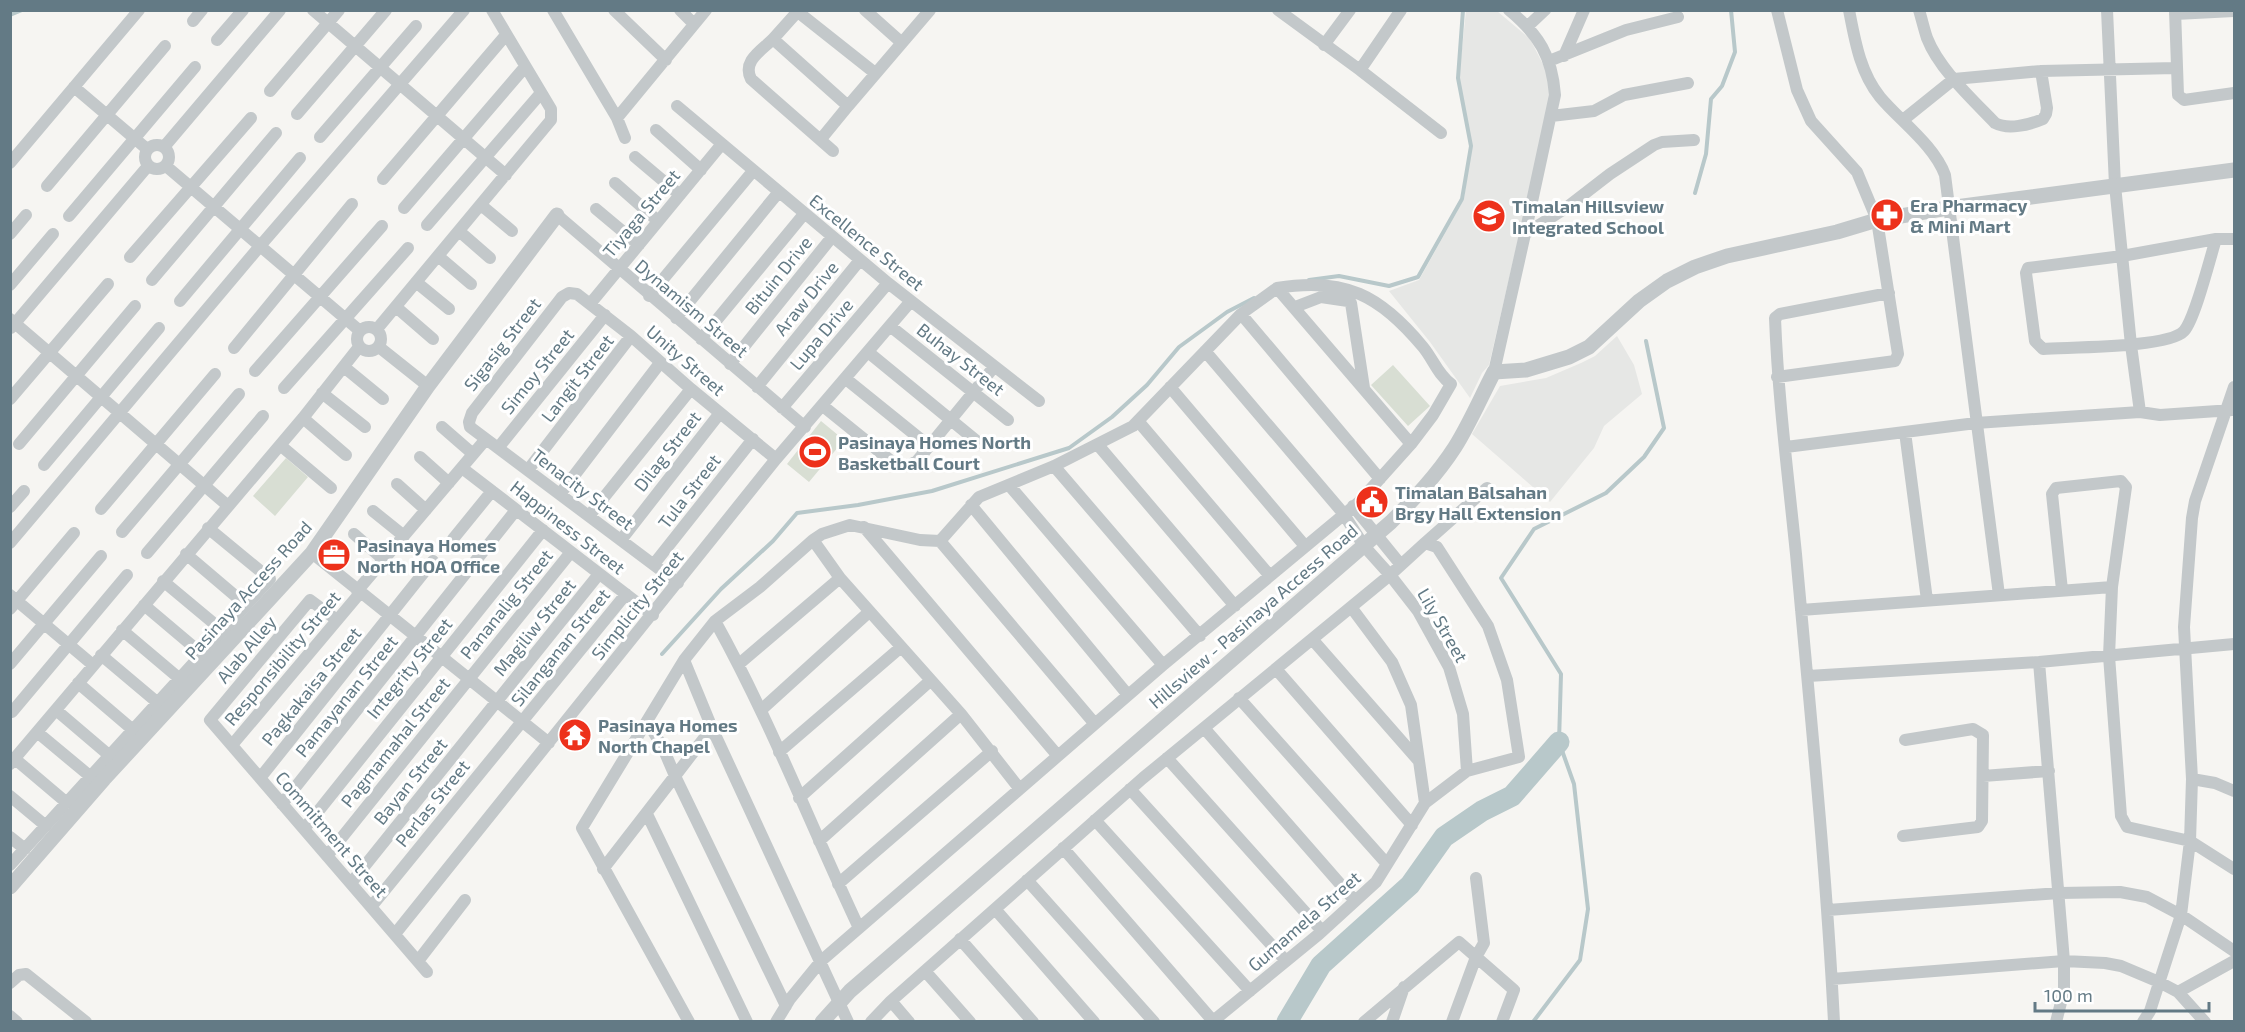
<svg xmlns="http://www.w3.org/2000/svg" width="2245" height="1032" font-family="'Exo 2',sans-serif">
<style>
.built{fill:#e6e7e5}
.pitch{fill:#d8ded3}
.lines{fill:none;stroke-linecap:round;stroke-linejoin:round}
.stream{stroke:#b8c8ca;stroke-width:4}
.river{stroke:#b8c8ca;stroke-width:21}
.minor{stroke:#c3c8ca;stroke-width:12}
.tertiary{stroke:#c3c8ca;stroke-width:15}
.labels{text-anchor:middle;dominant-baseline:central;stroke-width:6;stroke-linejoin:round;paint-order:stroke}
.poi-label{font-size:18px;font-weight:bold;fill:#637a85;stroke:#fff;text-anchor:start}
.street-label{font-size:18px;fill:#637a85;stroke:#fff}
</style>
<rect width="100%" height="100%" fill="#f6f5f2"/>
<path class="built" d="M1466,11H1497L1530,39L1549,76L1550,102L1489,365L1482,373L1470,398L1430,342L1389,291L1419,280L1464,199L1471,146L1459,77Z
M1617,336L1634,365L1642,394L1604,426L1594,448L1550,502L1472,434L1500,386L1546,378L1581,363L1595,356Z"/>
<path class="pitch" d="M1393,365L1430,406L1408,426L1371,385Z
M821,421L844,440L809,482L787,464Z
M286,458L308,477L275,516L253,496Z"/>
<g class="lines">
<path class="stream" d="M10,15L22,10
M1695,193L1706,154L1711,99L1722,86L1735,52L1731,10
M1309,280L1339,276L1389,286L1418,277L1462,199L1471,146L1458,78L1463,10
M662,654L721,589L773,541L797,513L858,505L932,491L1069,448L1112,417L1147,385L1179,347L1227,312L1254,298
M1533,1022L1580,960L1588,909L1574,784L1559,742L1561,674L1501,578L1534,529L1606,493L1644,457L1664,428L1646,341"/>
<path class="river" d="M1287,1022L1321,965L1410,885L1444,837L1482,811L1512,796L1559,742"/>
<path class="minor" d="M313,10L506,175
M553,10L617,118L625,138
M614,10L666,60
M680,10L694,24
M799,10L773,39L848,106L930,10
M865,10L902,43
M1278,10L1360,70L1401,10
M1509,10C1539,35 1552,56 1555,95L1525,234
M1849,10C1855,41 1860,72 1880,97C1900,121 1934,145 1945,175L1999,595
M1919,10C1922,20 1924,29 1927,38C1939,69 1972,99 1995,123C2008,130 2029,125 2043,119L2046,114L2047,108L2041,71
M2107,10L2115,185L2131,345L2140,412
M2175,10L2178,95L2184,100L2234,93
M798,12L875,73
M2175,14L2234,11
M193,21L202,10
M1528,26L1545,10
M773,39C761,51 742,61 751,79L833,151
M217,40L243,10
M1324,45L1350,10
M1564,56L1584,10
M1549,61L1626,30L1678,17
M1360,70L1441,133
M74,87L147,149
M270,91L339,10
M677,106L888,283L1039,401
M297,114L386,10
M1551,116L1594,111L1624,95L1688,83
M617,118L706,10
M1903,120L1954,79L2041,71L2176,68
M656,130L701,170
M320,137L416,26
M821,139L848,106
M145 157a12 12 0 1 1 24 0a12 12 0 1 1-24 0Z
M164,147L280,10
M635,157L680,195
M10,163L139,10
M166,166L360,331
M383,179L506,35
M615,183L658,221
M47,186L165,46
M481,205L512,231
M404,208L525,67
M596,209L639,245
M557,215L805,427
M69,216L195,67
M427,225L541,93
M459,231L490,258
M10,234L26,215
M2216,239C2210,258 2195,319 2184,331C2169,348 2069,347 2043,349L2035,341L2026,273L2028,268L2122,256L2216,239H2234
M438,256L471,284
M130,257L251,118
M152,280L276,133
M416,282L449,309
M10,285L53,234
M649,296L753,171
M180,301L300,158
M590,304L721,145
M396,307L433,339
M1295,307L1321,297L1348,301L1351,303L1364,388
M1241,314L1380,479
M676,318L778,193
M10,319L227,505
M890,326L1008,420
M357 339a12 12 0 1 1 24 0a12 12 0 1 1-24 0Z
M11,328L148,166
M377,329L551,120V109L492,10
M701,339L804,214
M379,347L428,386
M234,348L352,204
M1205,351L1343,513L1364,546L1390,575L1418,611L1449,667L1463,714L1467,771
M868,352L979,443
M730,364L832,237
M344,367L383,399
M255,371L382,226
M1494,372L1525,234L1566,208L1610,174L1654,145L1662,142L1694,140
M1777,377L1895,361L1898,354L1877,220L1857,172L1811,121L1797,90L1777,10
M846,379L929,446
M757,387L860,260
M1170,387L1305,546
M284,388L408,248
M322,393L365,427
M10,399L108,284
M823,406L896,465L908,466L917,461L994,367
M782,408L888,283
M303,418L346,455
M1138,421L1270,576
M442,427L473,454
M1905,432L1927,600
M19,444L135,306
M280,445L331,488
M1098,445L1235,606
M1786,447L1976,423L2140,412L2160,415L2232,410
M498,448L605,315
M420,457L449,483
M44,465L159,328
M1054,466L1200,636
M462,468L653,615
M528,470L631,336
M397,484L426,510
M1009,485L1163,665
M560,494L660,363
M971,505L1128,695
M1353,506L1401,565
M10,507L24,491
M101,509L215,374
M373,511L404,536
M589,516L691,389
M864,527L1058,756
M122,532L239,394
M354,534L384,560
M453,539L492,491
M621,540L720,413
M813,540L822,534L850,525L920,540L940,541L979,497L1054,466L1133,426L1241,314L1277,288L1411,444
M940,541L1095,724
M10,543L260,246L464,10
M1425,543L1487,488
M147,553L263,416
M312,553L549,743
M186,554L246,605
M654,564L753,439
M163,581L223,631
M678,583L470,427L469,422L472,413L562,297L569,293L577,294L631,336L691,389L776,459
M2062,590L2052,494L2056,488L2121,481L2126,487L2112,587L2109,656L2121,816L2127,827L2190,841L2234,869
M357,591L486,439
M10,595L93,665
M144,605L202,654
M1351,607L1392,662L1411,705L1425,803
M10,609L74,533
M1801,610L2112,587
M337,620L310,600L210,720L427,972
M715,621C770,720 811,826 859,928
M122,630L180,679
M1312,639L1418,760
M101,655L158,703
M684,660L712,728L848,1022
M2039,662L2064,961V991L2056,1022
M10,664L101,556
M739,664L840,578
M1276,669L1412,825
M1808,676L2039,662L2234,644
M78,683L133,730
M1239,698L1387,864
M56,710L110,756
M761,710L869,612
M12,712L127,575
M712,728L675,776L786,1006
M1204,728L1355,901
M37,732L91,777
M232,745L360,593
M779,752L900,648
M1167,758L1322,931
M15,759L67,803
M10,764L303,418L359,347
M1983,776L2049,771
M260,778L433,561
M2192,779L2215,783L2234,791
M1130,789L1286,961
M10,796L46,826
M799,798L930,681
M282,804L516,510
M647,814L747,1022
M1095,820L1250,991
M304,829L543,530
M1903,836L1978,827L1982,821L1983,735L1973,729L1905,740
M10,837L25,849
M819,841L961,714
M1063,848L1213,1021
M327,856L571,552
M10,865L270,579L208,528
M603,869L675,776L663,748L647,721
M1027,880L1154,1022
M351,883L599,574
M838,884L992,751
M371,907L626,594
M995,909L1094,1022
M1828,910L2059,893L2120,892L2147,897L2181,915L2234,951
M395,934L776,459L911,301
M960,939L1033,1022
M418,961L465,900
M925,971L970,1022
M1832,979L2064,961L2105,963L2121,966L2159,982L2178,992L2205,1022
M10,983L19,975L26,974L86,1022
M2178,992L2234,961
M891,1001L909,1022
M10,1016L17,1022
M689,1022L582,828L684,660L715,621L760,587L813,540L840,578L961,714L1019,788
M776,1022L790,999L821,961L1163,665L1359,502L1411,444L1433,415L1451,384C1438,375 1433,359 1423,347C1380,295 1345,277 1277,288
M871,1022L891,1001L1143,778L1390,575L1425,543L1437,547L1488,626L1507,680L1519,757L1467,771L1425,803L1376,882L1319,934L1212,1022
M1364,1022L1459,942L1514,990L1502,1022
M1392,1022L1404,987
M1452,1022L1476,957L1484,943L1476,878
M1834,1022C1826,865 1810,710 1796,554C1788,475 1778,397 1775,318L1780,314L1889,293
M2143,1022L2150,1011L2181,915L2190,841L2192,779L2184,627L2192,518L2195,501L2234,387"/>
<path class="tertiary" d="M10,887L104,779L312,553L428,386L557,215
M822,1022L850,991L1391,522C1414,499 1437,475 1455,447C1470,423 1481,397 1494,372L1526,370L1569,357L1589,347L1639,301L1667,281L1695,267L1727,256L1837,232L1877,220L1948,208L2234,170"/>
</g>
<defs>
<symbol id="pharmacy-disc" viewBox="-11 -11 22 22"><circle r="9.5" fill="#ed311b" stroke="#fff"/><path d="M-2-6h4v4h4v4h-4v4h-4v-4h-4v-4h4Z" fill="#fff"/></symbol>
<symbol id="school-disc" viewBox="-11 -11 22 22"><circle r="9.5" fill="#ed311b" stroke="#fff"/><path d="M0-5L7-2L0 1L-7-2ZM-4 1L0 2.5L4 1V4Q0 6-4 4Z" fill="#fff"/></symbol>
<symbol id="stadium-disc" viewBox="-11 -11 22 22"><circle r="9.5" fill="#ed311b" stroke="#fff"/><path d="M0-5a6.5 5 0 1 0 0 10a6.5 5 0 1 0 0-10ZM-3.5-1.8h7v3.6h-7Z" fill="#fff"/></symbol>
<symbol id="civic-disc" viewBox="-11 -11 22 22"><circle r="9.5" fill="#ed311b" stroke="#fff"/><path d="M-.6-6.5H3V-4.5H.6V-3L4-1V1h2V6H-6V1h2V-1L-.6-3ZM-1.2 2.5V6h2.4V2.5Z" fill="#fff"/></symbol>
<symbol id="office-disc" viewBox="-11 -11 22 22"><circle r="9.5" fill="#ed311b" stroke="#fff"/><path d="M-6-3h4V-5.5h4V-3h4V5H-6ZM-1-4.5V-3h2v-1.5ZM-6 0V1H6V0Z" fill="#fff"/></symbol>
<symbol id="temple-disc" viewBox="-11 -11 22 22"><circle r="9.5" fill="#ed311b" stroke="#fff"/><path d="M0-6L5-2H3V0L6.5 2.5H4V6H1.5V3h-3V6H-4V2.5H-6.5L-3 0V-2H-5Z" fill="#fff"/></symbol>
</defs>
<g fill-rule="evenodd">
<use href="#pharmacy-disc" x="1868" y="196" width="38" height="38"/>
<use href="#school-disc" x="1470" y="197" width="38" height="38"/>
<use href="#stadium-disc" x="796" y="433" width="38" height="38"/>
<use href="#civic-disc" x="1353" y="483" width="38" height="38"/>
<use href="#office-disc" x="315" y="536" width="38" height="38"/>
<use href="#temple-disc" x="556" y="716" width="38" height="38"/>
</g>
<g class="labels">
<g class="poi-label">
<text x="1910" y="205">Era Pharmacy<tspan x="1910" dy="21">&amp; Mini Mart</tspan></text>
<text x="1512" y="206">Timalan Hillsview<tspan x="1512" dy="21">Integrated School</tspan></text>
<text x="838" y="442">Pasinaya Homes North<tspan x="838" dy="21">Basketball Court</tspan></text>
<text x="1395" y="492">Timalan Balsahan<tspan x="1395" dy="21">Brgy Hall Extension</tspan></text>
<text x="357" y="545">Pasinaya Homes<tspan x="357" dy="21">North HOA Office</tspan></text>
<text x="598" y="725">Pasinaya Homes<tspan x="598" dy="21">North Chapel</tspan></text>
</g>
<g class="street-label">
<text transform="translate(641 213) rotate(-50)">Tiyaga Street</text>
<text transform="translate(867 242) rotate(39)">Excellence Street</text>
<text transform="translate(778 275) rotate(-51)">Bituin Drive</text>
<text transform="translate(806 298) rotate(-51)">Araw Drive</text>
<text transform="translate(692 308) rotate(40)">Dynamism Street</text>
<text transform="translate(821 334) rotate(-50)">Lupa Drive</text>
<text transform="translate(502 344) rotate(-52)">Sigasig Street</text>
<text transform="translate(961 359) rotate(38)">Buhay Street</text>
<text transform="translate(686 360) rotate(41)">Unity Street</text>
<text transform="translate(537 371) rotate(-51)">Simoy Street</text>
<text transform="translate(577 378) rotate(-52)">Langit Street</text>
<text transform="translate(667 451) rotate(-52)">Dilag Street</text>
<text transform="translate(583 489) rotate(37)">Tenacity Street</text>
<text transform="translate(689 491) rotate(-52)">Tula Street</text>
<text transform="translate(568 527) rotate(38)">Happiness Street</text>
<text transform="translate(248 590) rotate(-48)">Pasinaya Access Road</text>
<text transform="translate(506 604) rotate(-51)">Pananalig Street</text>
<text transform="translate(637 605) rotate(-51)">Simplicity Street</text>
<text transform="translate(1253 616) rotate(-41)">Hillsview - Pasinaya Access Road</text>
<text transform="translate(1443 625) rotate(60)">Lily Street</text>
<text transform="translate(534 627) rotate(-51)">Magiliw Street</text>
<text transform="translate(560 647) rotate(-51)">Silanganan Street</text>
<text transform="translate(246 649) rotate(-50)">Alab Alley</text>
<text transform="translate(282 658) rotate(-50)">Responsibility Street</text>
<text transform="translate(409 668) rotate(-51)">Integrity Street</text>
<text transform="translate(311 686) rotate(-51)">Pagkakaisa Street</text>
<text transform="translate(346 696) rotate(-51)">Pamayanan Street</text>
<text transform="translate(395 742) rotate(-51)">Pagmamahal Street</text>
<text transform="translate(410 781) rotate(-51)">Bayan Street</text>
<text transform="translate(432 803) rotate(-51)">Perlas Street</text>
<text transform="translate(332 834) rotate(49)">Commitment Street</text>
<text transform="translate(1304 921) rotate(-41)">Gumamela Street</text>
</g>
</g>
<rect width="2245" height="1032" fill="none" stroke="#637a85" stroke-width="24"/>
<path d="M2035 1002v9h174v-9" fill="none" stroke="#637a85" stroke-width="3"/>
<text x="2044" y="1002" font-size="18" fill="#637a85" stroke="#ffffff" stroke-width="4.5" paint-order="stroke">100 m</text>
</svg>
